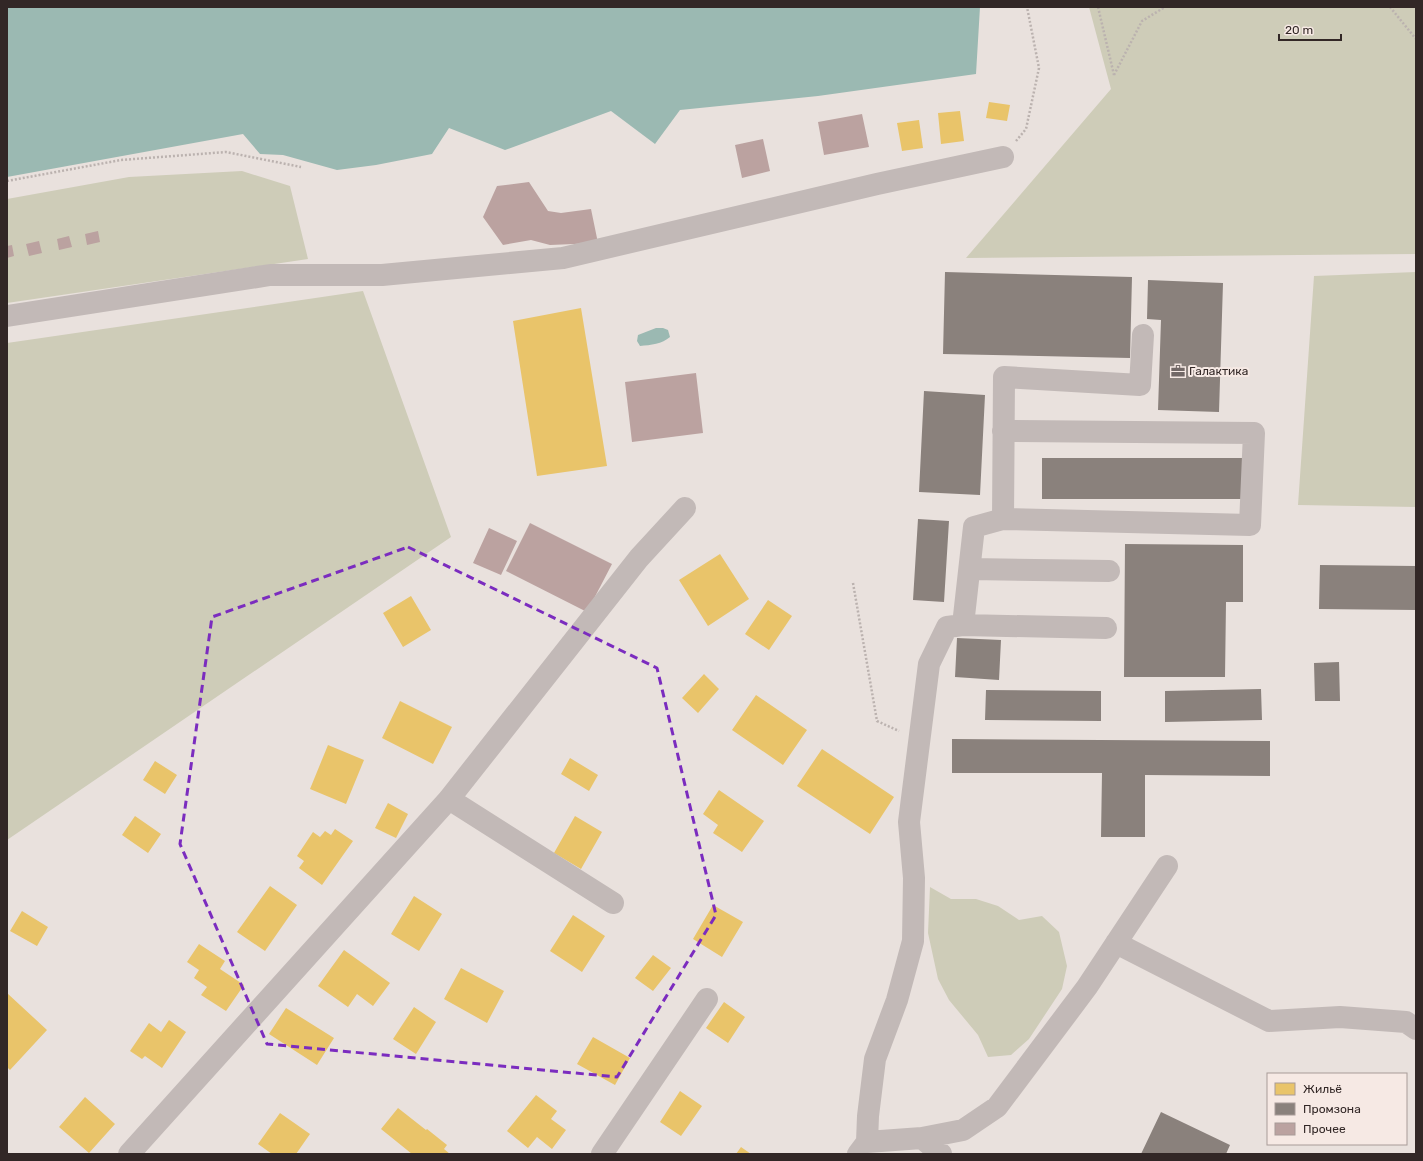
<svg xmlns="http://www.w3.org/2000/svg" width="1423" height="1161" font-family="Rubik,sans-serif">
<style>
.green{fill:#ceccb8}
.water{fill:#9bb9b2}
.homes{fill:#e9c46a}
.industry{fill:#8a817c}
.building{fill:#bba2a0}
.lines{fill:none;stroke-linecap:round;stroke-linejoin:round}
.path{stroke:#bbb2af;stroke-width:2.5;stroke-dasharray:2 2;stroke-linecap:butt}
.minor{stroke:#c2b9b7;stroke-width:22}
.marked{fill:none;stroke:#7b2cbf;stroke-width:3;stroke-dasharray:8 5;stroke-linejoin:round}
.labels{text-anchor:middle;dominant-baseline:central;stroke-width:4;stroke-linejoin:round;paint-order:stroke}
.poi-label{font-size:12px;fill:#322726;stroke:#f6e9e4;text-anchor:start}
</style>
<rect width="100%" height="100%" fill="#e9e1dd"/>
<path class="green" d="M1089,7H1416V254L966,258L1111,89Z
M242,171L290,186L308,259L7,303V199L129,177Z
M1416,272V507L1298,505L1314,276Z
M363,291L451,537L7,840V343Z
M930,887L951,899H976L998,906L1019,920L1042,916L1059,932L1067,966L1062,989L1029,1039L1011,1055L988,1057L978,1035L949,1000L938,979L928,933Z"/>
<path class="water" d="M7,7H980L976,74L818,96L680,110L655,144L611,111L505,150L449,128L432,154L376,165L337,170L283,155L260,154L243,134L7,177Z
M656,328H663L668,330L670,337C662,344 651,345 640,346L637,341L638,335Z"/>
<path class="homes" d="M989,102L1010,105L1007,121L986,118Z
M960,111L964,141L941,144L938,113Z
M919,120L923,148L902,151L897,123Z
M581,308L607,466L537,476L513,321Z
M720,554L749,599L708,626L679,580Z
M411,596L431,630L403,647L383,613Z
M768,600L792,616L769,650L745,634Z
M704,674L719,689L698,713L682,698Z
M756,695L807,730L783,765L732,730Z
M400,701L452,727L433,764L382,738Z
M328,745L364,760L346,804L310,789Z
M822,749L894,797L870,834L797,786Z
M570,758L598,775L589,791L561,774Z
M155,761L177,775L165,794L143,780Z
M719,790L764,821L742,852L713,833L718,825L703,814Z
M388,803L408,814L396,838L375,828Z
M135,816L161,834L148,853L122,835Z
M575,816L602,832L581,869L554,853Z
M335,829L353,841L322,885L299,868L304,861L297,856L313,832L320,837L325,831L331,835Z
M270,886L297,905L265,951L237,932Z
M414,896L442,914L419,951L391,934Z
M713,905L743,922L722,957L693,939Z
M22,911L48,927L37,946L10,931Z
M573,915L605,936L582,972L550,951Z
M199,944L225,961L220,969L244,985L226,1011L201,995L207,987L194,978L199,970L187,962Z
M344,950L390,983L373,1006L357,994L348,1007L318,986Z
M653,955L671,968L653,991L635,978Z
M461,968L504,991L487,1023L444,999Z
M7,993L47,1030L10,1070L7,1067Z
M724,1002L745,1017L728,1043L706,1028Z
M414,1007L436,1022L416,1054L393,1039Z
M286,1008L334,1038L317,1065L269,1034Z
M169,1020L186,1032L162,1068L145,1056L142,1059L130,1051L149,1023L161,1032Z
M593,1037L630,1058L615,1085L577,1064Z
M680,1091L702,1106L681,1136L660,1122Z
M536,1095L557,1111L551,1119L566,1130L552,1149L537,1137L528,1148L507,1131Z
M85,1097L115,1124L89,1153L59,1127Z
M398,1108L426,1130L427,1129L447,1145L444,1149L450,1154H412L381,1129Z
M280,1113L310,1134L296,1154H272L258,1144Z
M741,1147L751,1154H736Z"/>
<path class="industry" d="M945,272L1132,277L1130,358L943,354Z
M1148,280L1223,283L1219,412L1158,410L1161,320L1147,319Z
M924,391L985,395L980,495L919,492Z
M1042,458H1242V499H1042Z
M918,519L949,521L944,602L913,600Z
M1125,544L1243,545V602H1226L1225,677H1124Z
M1320,565L1416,566V610L1319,609Z
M957,638L1001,640L999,680L955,677Z
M1339,662L1340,701H1315L1314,663Z
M1261,689L1262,720L1165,722V691Z
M986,690L1101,691V721L985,720Z
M952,739L1270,741V776L1145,775V837H1101L1102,773H952Z
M1161,1112L1230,1145L1226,1154H1141Z"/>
<path class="building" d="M862,114L869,147L824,155L818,122Z
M763,139L770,171L742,178L735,145Z
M529,182L548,211L561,213L591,209L598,243L550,245L531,240L503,245L483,217L497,186Z
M98,231L100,242L87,245L85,234Z
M69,236L72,247L59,250L57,239Z
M39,241L42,253L29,256L26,244Z
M12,245L14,256L7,258V246Z
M696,373L703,433L632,442L625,382Z
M530,523L612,564L587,612L506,571Z
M489,528L517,541L501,575L473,563Z"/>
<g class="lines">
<path class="path" d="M1098,7L1114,75
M1390,7L1416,39
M1114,75L1142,21L1165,7
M1016,141L1026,129L1039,68L1027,7
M7,181L121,160L226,152L301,167
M853,583L877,721L899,731"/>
<path class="minor" d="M7,316L270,275H382L563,258L877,184L1003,157
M1003,519L1250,525L1254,433L1003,431
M970,569L1109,571
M963,625L1106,628
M449,799L613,903
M1116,943L1269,1021L1340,1017L1406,1022L1416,1029
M922,1138L941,1154
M867,1142L922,1138L963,1130L997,1107L1087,987L1167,866
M129,1154L449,799L639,558L685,508
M602,1154L707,999
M858,1154L867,1142L868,1116L875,1059L897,1000L913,941L914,878L909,822L929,664L947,627L963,625L974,527L1003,519L1004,377L1140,385L1143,335"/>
</g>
<path class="marked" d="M408,547L657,668L716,915L617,1077L267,1044L180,844L212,617Z"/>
<defs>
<symbol id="office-bare" viewBox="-9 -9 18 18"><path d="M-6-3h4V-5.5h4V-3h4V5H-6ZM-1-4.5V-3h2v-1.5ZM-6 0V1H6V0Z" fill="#726866" stroke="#f6e9e4" stroke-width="2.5" paint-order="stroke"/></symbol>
</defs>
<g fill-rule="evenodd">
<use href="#office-bare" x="1168" y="361" width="20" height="20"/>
</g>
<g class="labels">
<g class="poi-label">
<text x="1189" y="371">Галактика</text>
</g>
</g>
<rect width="1423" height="1161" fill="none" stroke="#322726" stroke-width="16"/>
<rect x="1267" y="1073" width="140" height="72" fill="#f6e9e4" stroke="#a89b98"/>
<rect x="1275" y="1083" width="20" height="12" fill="#e9c46a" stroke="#a89b98"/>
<text x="1303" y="1093" font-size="12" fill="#322726">Жильё</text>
<rect x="1275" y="1103" width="20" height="12" fill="#8a817c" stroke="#a89b98"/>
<text x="1303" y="1113" font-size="12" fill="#322726">Промзона</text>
<rect x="1275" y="1123" width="20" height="12" fill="#bba2a0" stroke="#a89b98"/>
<text x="1303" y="1133" font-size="12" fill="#322726">Прочее</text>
<path d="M1279 34v6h62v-6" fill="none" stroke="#322726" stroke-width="2"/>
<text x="1285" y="34" font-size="12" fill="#322726" stroke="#f6e9e4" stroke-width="3" paint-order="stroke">20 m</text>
</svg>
